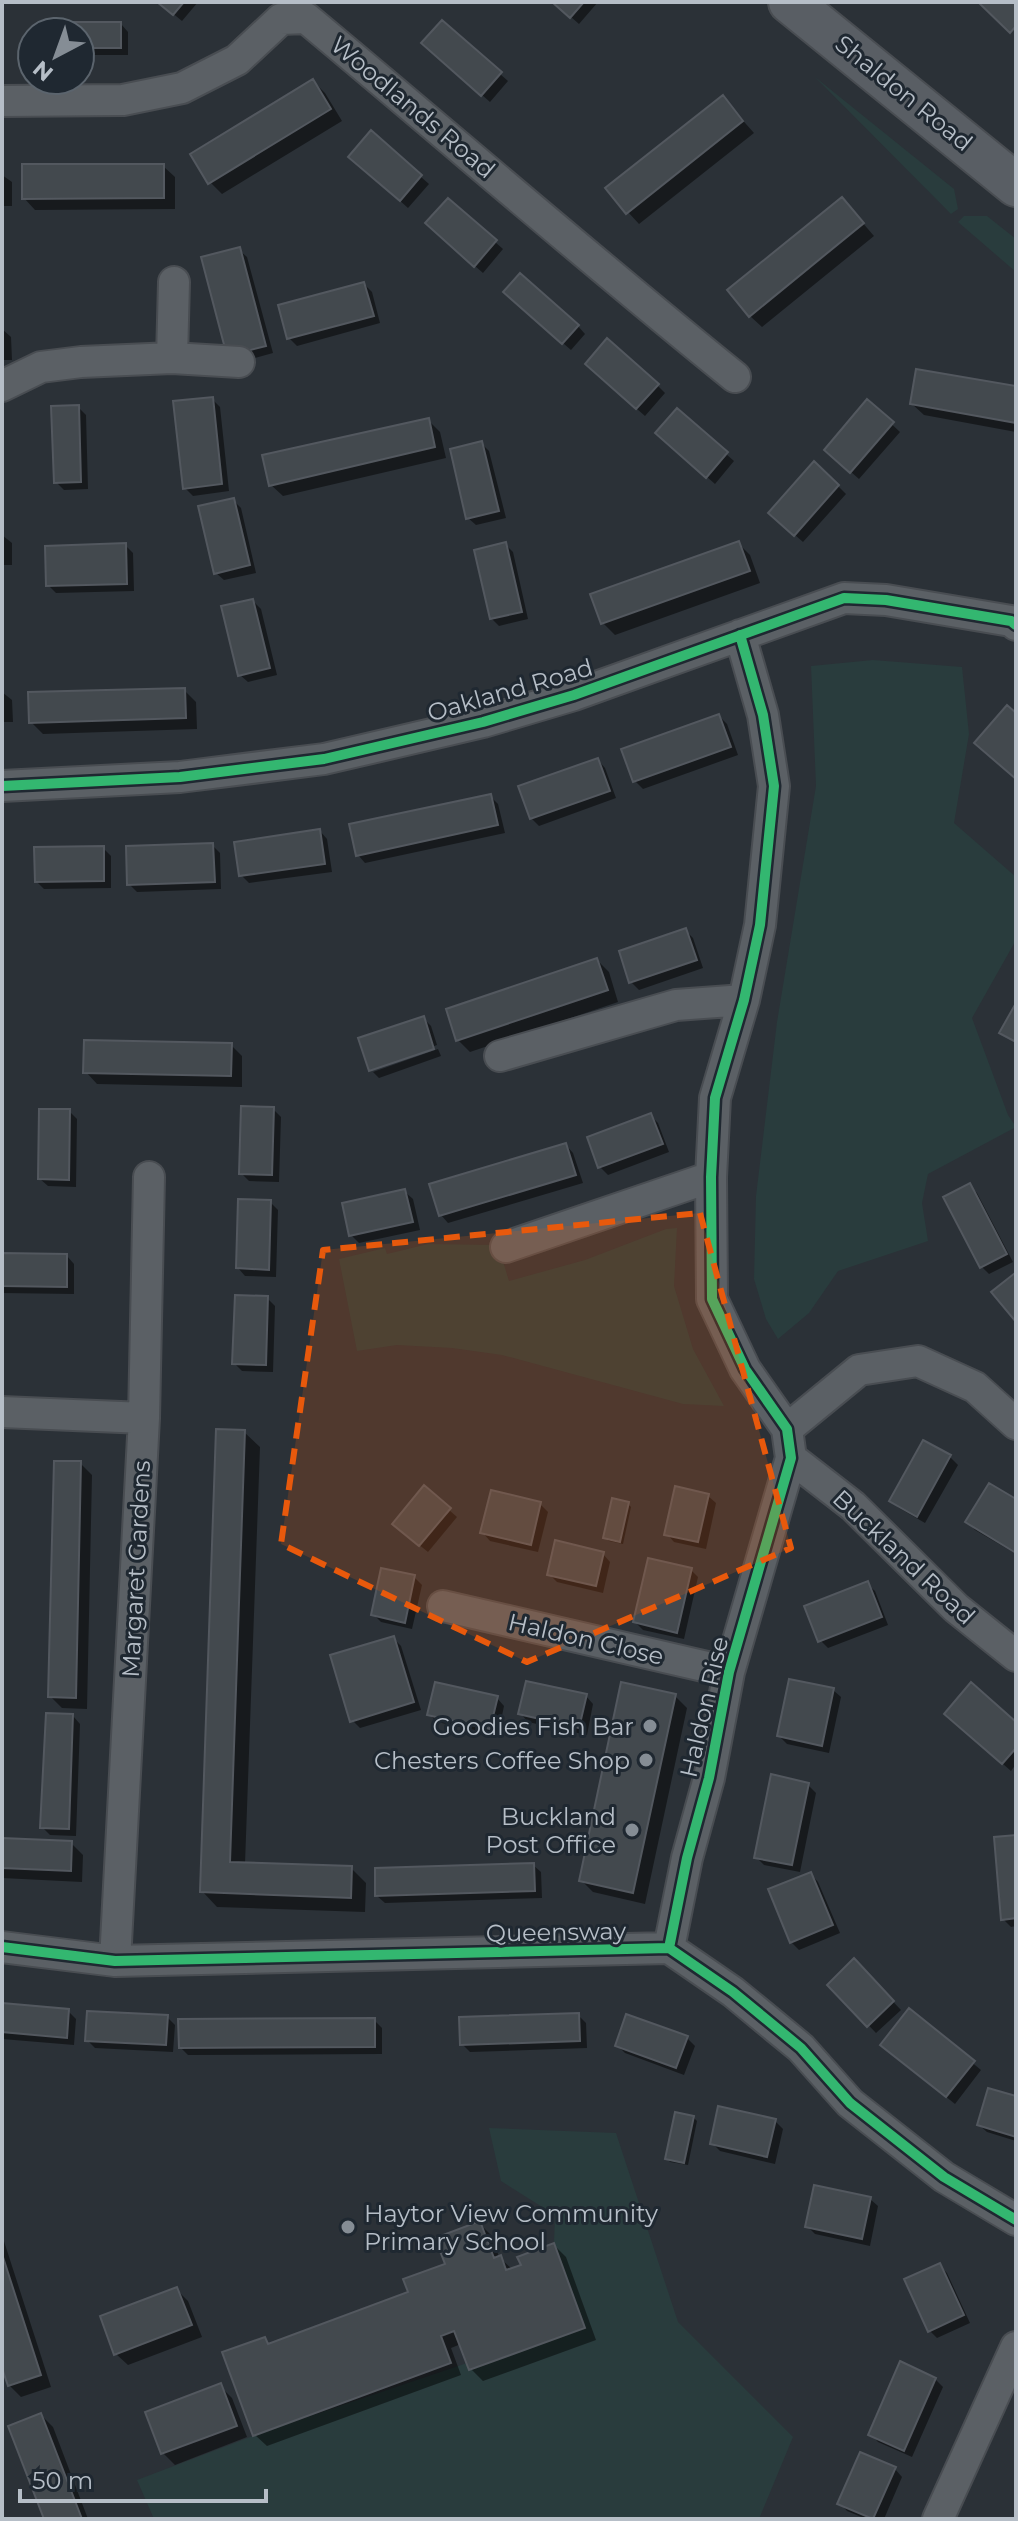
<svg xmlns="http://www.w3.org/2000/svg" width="1018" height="2521" font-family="Montserrat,sans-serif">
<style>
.green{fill:#293c3d}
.shadow{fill:#0007}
.building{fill:#43494e;stroke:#53585f;stroke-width:2}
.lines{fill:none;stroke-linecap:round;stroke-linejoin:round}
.street-casing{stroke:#494d52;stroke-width:34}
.secondary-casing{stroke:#494d52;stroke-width:46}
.street{stroke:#5b6065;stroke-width:30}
.secondary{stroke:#595e64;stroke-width:42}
.cycleway-casing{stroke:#1f2831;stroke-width:15}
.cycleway{stroke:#33b770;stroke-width:10}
.marked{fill:#e8590c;fill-opacity:0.2;stroke:#e8590c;stroke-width:6;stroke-dasharray:16 10;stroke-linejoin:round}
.poi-dot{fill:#858d95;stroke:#1f2831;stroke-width:3}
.labels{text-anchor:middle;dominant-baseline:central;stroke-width:6;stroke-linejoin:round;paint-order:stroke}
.street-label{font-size:24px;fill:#b6bec7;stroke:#1f2831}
.poi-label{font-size:24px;fill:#b6bec7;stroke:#1f2831;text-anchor:end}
</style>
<rect width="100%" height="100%" fill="#2b3137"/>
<path class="green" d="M815,77L954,189L958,209L951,214Z
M964,216H987L1016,239V272L958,222Z
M873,660L962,667L969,734L954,823L1016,877V940L972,1018L1008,1115L1016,1127L928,1174L922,1203L928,1241L838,1271L809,1313L778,1339L766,1319L754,1279L756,1196L777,1022L816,786L811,666Z
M677,1228L674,1286L693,1349L724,1406L683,1404L502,1355L452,1348L397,1345L357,1351L339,1259L385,1248L387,1254L428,1244L498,1245L509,1281L585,1260L666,1229Z
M489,2128L616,2133L678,2322L793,2437L759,2519H154L137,2480L263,2432L473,2361L470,2370L585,2328L554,2243L555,2215L501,2181Z"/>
<path class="shadow" d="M159,2H198L182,21Z
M554,2H598L579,24Z
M442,23L508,81L490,102L432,51Z
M121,24L128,32V55H80V32H46Z
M313,81L325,93L342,121L222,194L210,182Z
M722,97L754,133L639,224L628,212Z
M371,133L429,184L408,208L359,164Z
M163,166L175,177V209L35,210L24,198Z
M2,175L12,182V206H2Z
M842,199L874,236L762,327L750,316Z
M435,231L495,242L503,249L483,273Z
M239,250L247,257L273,353L237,363Z
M364,284L372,292L380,323L297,346L289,338Z
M513,300L578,326L585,334L571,350Z
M2,329L11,337L12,360H2Z
M595,372L657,385L665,393L645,416Z
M1016,388V432L924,415L912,404Z
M212,399L220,407L229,491L193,496L185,488Z
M868,402L900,432L859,479L834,457Z
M78,407L86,415L88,489L64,490L56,482Z
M677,411L734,461L715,484L666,441Z
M428,420L440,432L446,458L283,496L271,485Z
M482,444L489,451L506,518L476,525L468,518Z
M838,486L846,494L803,542L779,521Z
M233,500L241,508L256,573L224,580L216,573Z
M2,535L12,543V565H2Z
M738,543L750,555L760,583L615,635L603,623Z
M505,544L513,552L528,619L499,626L491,618Z
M125,545L133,553L134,591L56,593L48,585Z
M253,601L261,609L277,675L248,682L240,675Z
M184,690L196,702L197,729L43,734L31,722Z
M2,692L12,700L13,722H2Z
M719,716L727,724L738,755L643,789L635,781Z
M598,760L605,768L616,798L539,826L531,818Z
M490,796L498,804L505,833L365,863L358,855Z
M320,831L327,839L332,872L249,883L241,875Z
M212,845L220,853L221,889L137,892L129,884Z
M103,848L111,856V888L44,889L37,882Z
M685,930L693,938L703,968L639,990L631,982Z
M597,960L609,972L618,1002L470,1052L458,1040Z
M423,1018L431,1026L437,1045L372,1068V1071L361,1039Z
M231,1045L242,1056V1087L97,1084L86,1072Z
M438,1049L441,1056L379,1078L373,1072Z
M273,1109L281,1117L279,1182L249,1181L241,1173Z
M69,1111L77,1119L76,1187L48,1186L40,1179Z
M651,1116L658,1123L669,1152L608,1175L600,1167Z
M566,1145L573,1153L583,1183L448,1223L441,1215Z
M970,1186L977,1193L1013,1262L989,1274L982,1267Z
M405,1192L413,1199L420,1230L359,1243L351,1235Z
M270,1202L278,1210L276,1277L245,1276L238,1268Z
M2,1255L67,1256L74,1264V1294L2,1293Z
M267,1298L275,1306L273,1372L242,1371L234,1363Z
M244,1432L260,1447L245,1864L351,1868L366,1883L365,1912L217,1907L202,1891Z
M924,1442L950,1457L958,1465L925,1523L899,1508L891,1501Z
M80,1463L92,1475L87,1709L62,1708L50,1696Z
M424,1488L457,1517L428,1552L402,1531Z
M708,1496L716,1503L706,1549L674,1542L667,1534Z
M1016,1502V1554L975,1530L968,1522Z
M540,1504L548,1512L538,1552L490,1541L483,1533Z
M628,1504L631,1507L623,1544L609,1541L605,1538Z
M603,1554L610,1562L603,1593L557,1582L549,1574Z
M691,1570L698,1577L684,1639L643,1630L635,1622Z
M414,1577L422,1585L412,1629L381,1622L373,1614Z
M867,1584L875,1591L888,1625L828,1648L820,1640Z
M393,1638L401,1646L421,1710L360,1728L352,1720Z
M833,1690L841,1697L829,1753L787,1744L779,1736Z
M586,1696L593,1704L587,1735L528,1722L521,1714Z
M675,1696L687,1708L645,1904L593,1892L581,1880Z
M497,1698L504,1706L498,1735L437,1722L429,1714Z
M73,1716L80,1724L76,1836L50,1835L42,1827Z
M954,1721L1016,1724V1764L1011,1771Z
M808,1785L816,1793L800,1872L764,1865L756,1857Z
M1016,1837V1926L1011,1927L1003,1919Z
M2,1840L71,1843L83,1855L82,1882L2,1878Z
M533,1865L541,1872L542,1898L385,1903L377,1896Z
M811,1874L818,1882L840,1933L799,1950L791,1942Z
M854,1961L901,2010L876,2033L830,1985Z
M2,2005L68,2011L76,2019L74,2045L2,2039Z
M910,2011L981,2070L955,2104L890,2052Z
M578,2015L586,2023L587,2048L470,2052L462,2044Z
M167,2017L175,2025L173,2052L95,2048L87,2040Z
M374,2020L382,2028V2054L188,2055L181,2048Z
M687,2038L695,2046L684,2075L625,2053L617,2045Z
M1016,2098V2141L987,2132L979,2125Z
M693,2117L697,2121L688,2165L670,2162L667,2158Z
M775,2121L783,2129L775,2164L720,2151L712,2143Z
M870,2199L878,2206L870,2246L815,2234L807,2226Z
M480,2224L492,2236L499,2257L513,2270L554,2245L566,2257L596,2340L483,2381L471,2369L461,2344L451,2348L461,2375L267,2446L255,2435L265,2339L271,2345L411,2294L447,2265Z
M2,2235L51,2387L21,2397L9,2385L2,2361Z
M939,2265L947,2273L970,2323L937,2338L930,2331Z
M176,2289L188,2301L202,2337L128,2365L116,2354Z
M935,2379L943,2387L912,2457L878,2442L871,2434Z
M220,2386L232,2398L247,2437L175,2465L163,2453Z
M41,2415L53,2427L88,2519H46Z
M895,2469L902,2477L884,2519H866L847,2511L840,2503Z"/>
<path class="building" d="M157,2H184L173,15Z
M552,2H584L570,18Z
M978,2H1016V26L1010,33Z
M442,20L502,72L481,96L421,43Z
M44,22H121V48H80V32H44Z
M313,79L331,109L208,184L190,154Z
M723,95L743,121L626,214L605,188Z
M371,130L422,175L400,201L348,157Z
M22,164H164V198L22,199Z
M842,197L864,223L749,317L727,290Z
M448,198L497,240L474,267L425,223Z
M240,247L266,346L227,356L201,257Z
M520,273L579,325L562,344L503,292Z
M364,282L374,316L287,339L278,305Z
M607,338L659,384L636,409L585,364Z
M916,369L1016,386V423L910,404Z
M213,397L222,484L183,489L173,401Z
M867,399L894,422L850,473L824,450Z
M79,405L81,482L54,483L51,406Z
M677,408L728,452L706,478L655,433Z
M429,418L435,447L269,486L262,455Z
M482,441L499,511L466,519L450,449Z
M814,461L839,485L794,536L768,513Z
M234,498L250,565L214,574L198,506Z
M739,541L750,571L601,624L590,594Z
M506,542L522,612L490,619L474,550Z
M126,543L127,584L46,586L45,546Z
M253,599L270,668L238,676L221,606Z
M185,688L186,718L29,723L28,692Z
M1007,705L1016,713V779L974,743Z
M719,714L731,747L633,782L621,749Z
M598,758L610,791L530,819L518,786Z
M491,794L498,825L356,856L349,824Z
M320,829L325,864L239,876L234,842Z
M213,843L215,882L127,885L126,846Z
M104,846V881L35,882L34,847Z
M686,928L697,960L629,983L619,951Z
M597,958L608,990L456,1041L446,1009Z
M1016,1003V1042L999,1033Z
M424,1016L434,1049L369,1071L358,1038Z
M84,1040L232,1043L231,1076L83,1073Z
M241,1106L274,1107L272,1175L239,1174Z
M39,1109H70L69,1180L38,1179Z
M651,1113L663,1144L598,1168L587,1137Z
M566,1143L576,1175L439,1216L429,1184Z
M970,1183L1007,1254L980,1268L943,1197Z
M405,1189L413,1222L349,1236L342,1203Z
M238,1199L271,1200L269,1270L236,1268Z
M2,1253L67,1254V1287L2,1286Z
M1015,1273L1016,1274V1322L991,1292Z
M235,1295L268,1296L266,1365L232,1364Z
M216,1429L245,1430L230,1862L352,1866L351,1898L200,1892Z
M923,1440L951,1455L917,1517L889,1501Z
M54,1461H81L76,1698L48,1697Z
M989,1483L1016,1499V1553L965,1522Z
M424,1485L451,1508L419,1546L392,1524Z
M675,1486L709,1494L698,1542L664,1535Z
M491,1490L541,1502L531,1545L480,1533Z
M612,1498L629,1502L620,1542L603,1538Z
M555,1540L604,1552L596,1586L547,1575Z
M648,1558L692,1568L677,1633L633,1622Z
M381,1568L415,1575L405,1623L371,1615Z
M868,1581L882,1617L818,1642L804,1606Z
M394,1636L414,1702L350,1722L330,1655Z
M789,1679L834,1688L822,1746L777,1736Z
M526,1681L587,1694L579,1728L518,1714Z
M435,1682L498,1696L490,1729L427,1715Z
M621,1682L676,1694L633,1893L579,1881Z
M971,1682L1016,1722V1748L1002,1764L944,1714Z
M46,1713L73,1714L69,1829L40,1828Z
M771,1774L809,1783L792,1865L754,1858Z
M1016,1835V1918L1001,1920L994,1837Z
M2,1838L72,1841L71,1871L2,1868Z
M534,1863L535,1891L375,1896V1868Z
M811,1872L833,1925L790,1943L768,1889Z
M854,1958L894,2001L867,2027L827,1985Z
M2,2003L69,2009L67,2038L2,2032Z
M909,2008L975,2061L946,2097L880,2045Z
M87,2011L168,2015L166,2045L85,2041Z
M579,2013L580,2041L460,2045L459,2017Z
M626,2014L688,2036L676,2068L615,2046Z
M375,2018V2047L179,2048L178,2019Z
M988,2088L1016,2096V2137L977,2125Z
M718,2106L776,2119L767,2157L710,2144Z
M675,2112L694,2116L684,2163L665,2159Z
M814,2185L871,2197L862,2239L805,2227Z
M480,2221L494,2258L501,2255L506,2270L521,2265L517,2257L554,2243L585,2328L469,2370L454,2331L441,2336L451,2363L253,2436L222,2352L265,2337L268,2344L408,2292L403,2279L445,2264L435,2238Z
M2,2254L41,2375L8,2386L2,2368Z
M940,2263L964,2315L928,2332L904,2279Z
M177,2287L192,2325L114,2355L100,2316Z
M900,2361L936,2378L904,2451L868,2435Z
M221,2383L237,2426L161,2454L145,2412Z
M41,2413L82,2519H44L8,2426Z
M860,2452L896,2467L873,2519L837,2504Z"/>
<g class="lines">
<defs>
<path id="street" d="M2,101L123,100L182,88L237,60L281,19L306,18C449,137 590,260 735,377
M172,358L174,282
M2,386L41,367L81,362L172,358L239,362
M2,786L180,777L324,759L483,722L574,695L844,598L886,600L1011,621L1016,625
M500,1056L676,1005L744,1000
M506,1247L711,1177
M2,1412L144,1418
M787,1429L859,1370L918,1361L975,1387L1016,1424
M791,1458L853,1506L956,1608L1016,1656
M443,1606L729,1672
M2,1947L115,1961L669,1948L733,1992L801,2048L850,2103L944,2177L1016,2220
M669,1948L687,1858L709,1778L729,1672L791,1458L787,1429L745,1369L712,1299L711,1177L715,1098L744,1000L760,925L774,786L763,715L740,635
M115,1961L144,1418L149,1177
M938,2519L1016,2347"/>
<path id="secondary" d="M790,2L1016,185"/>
</defs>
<use href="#street" class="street-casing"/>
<use href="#secondary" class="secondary-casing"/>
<use href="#street" class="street"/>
<use href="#secondary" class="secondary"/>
<defs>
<path id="cycleway" d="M2,786L180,777L324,759L483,722L574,695L844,598L886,600L1011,621L1016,625
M2,1947L115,1961L669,1948L733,1992L801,2048L850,2103L944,2177L1016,2220
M669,1948L687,1858L709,1778L729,1672L791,1458L787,1429L745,1369L712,1299L711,1177L715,1098L744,1000L760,925L774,786L763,715L740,635"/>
</defs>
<use href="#cycleway" class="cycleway-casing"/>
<use href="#cycleway" class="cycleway"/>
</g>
<path class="marked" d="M700,1213L791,1548L527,1662L281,1544L323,1250Z"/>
<g class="poi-dot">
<circle cx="650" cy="1726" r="8"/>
<circle cx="646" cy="1760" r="8"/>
<circle cx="632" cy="1830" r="8"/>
<circle cx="348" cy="2227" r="8"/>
</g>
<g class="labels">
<g class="street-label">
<text transform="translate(904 93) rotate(39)">Shaldon Road</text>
<text transform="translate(413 107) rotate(40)">Woodlands Road</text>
<text transform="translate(510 690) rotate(-16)">Oakland Road</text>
<text transform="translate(904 1557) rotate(43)">Buckland Road</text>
<text transform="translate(136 1569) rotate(-87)">Margaret Gardens</text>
<text transform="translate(586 1639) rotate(13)">Haldon Close</text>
<text transform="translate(704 1707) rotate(-77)">Haldon Rise</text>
<text transform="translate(556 1932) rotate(-1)">Queensway</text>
</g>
<g class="poi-label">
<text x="634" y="1726">Goodies Fish Bar</text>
<text x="630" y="1760">Chesters Coffee Shop</text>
<text x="616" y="1816">Buckland<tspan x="616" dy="28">Post Office</tspan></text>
<text x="364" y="2213" text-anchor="start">Haytor View Community<tspan x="364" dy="28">Primary School</tspan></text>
</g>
</g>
<rect width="1018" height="2521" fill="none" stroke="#b6bec7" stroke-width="8"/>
<g transform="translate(56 56) rotate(221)"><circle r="38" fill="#1f2831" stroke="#5b646d" stroke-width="2"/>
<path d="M0-6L14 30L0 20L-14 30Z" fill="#858d95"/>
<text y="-12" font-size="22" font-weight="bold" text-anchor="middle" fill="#b6bec7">N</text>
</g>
<path d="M20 2489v12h246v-12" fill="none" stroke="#b6bec7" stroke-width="4"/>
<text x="32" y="2489" font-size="24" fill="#b6bec7" stroke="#1f2831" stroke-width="6" paint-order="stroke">50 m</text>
</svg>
